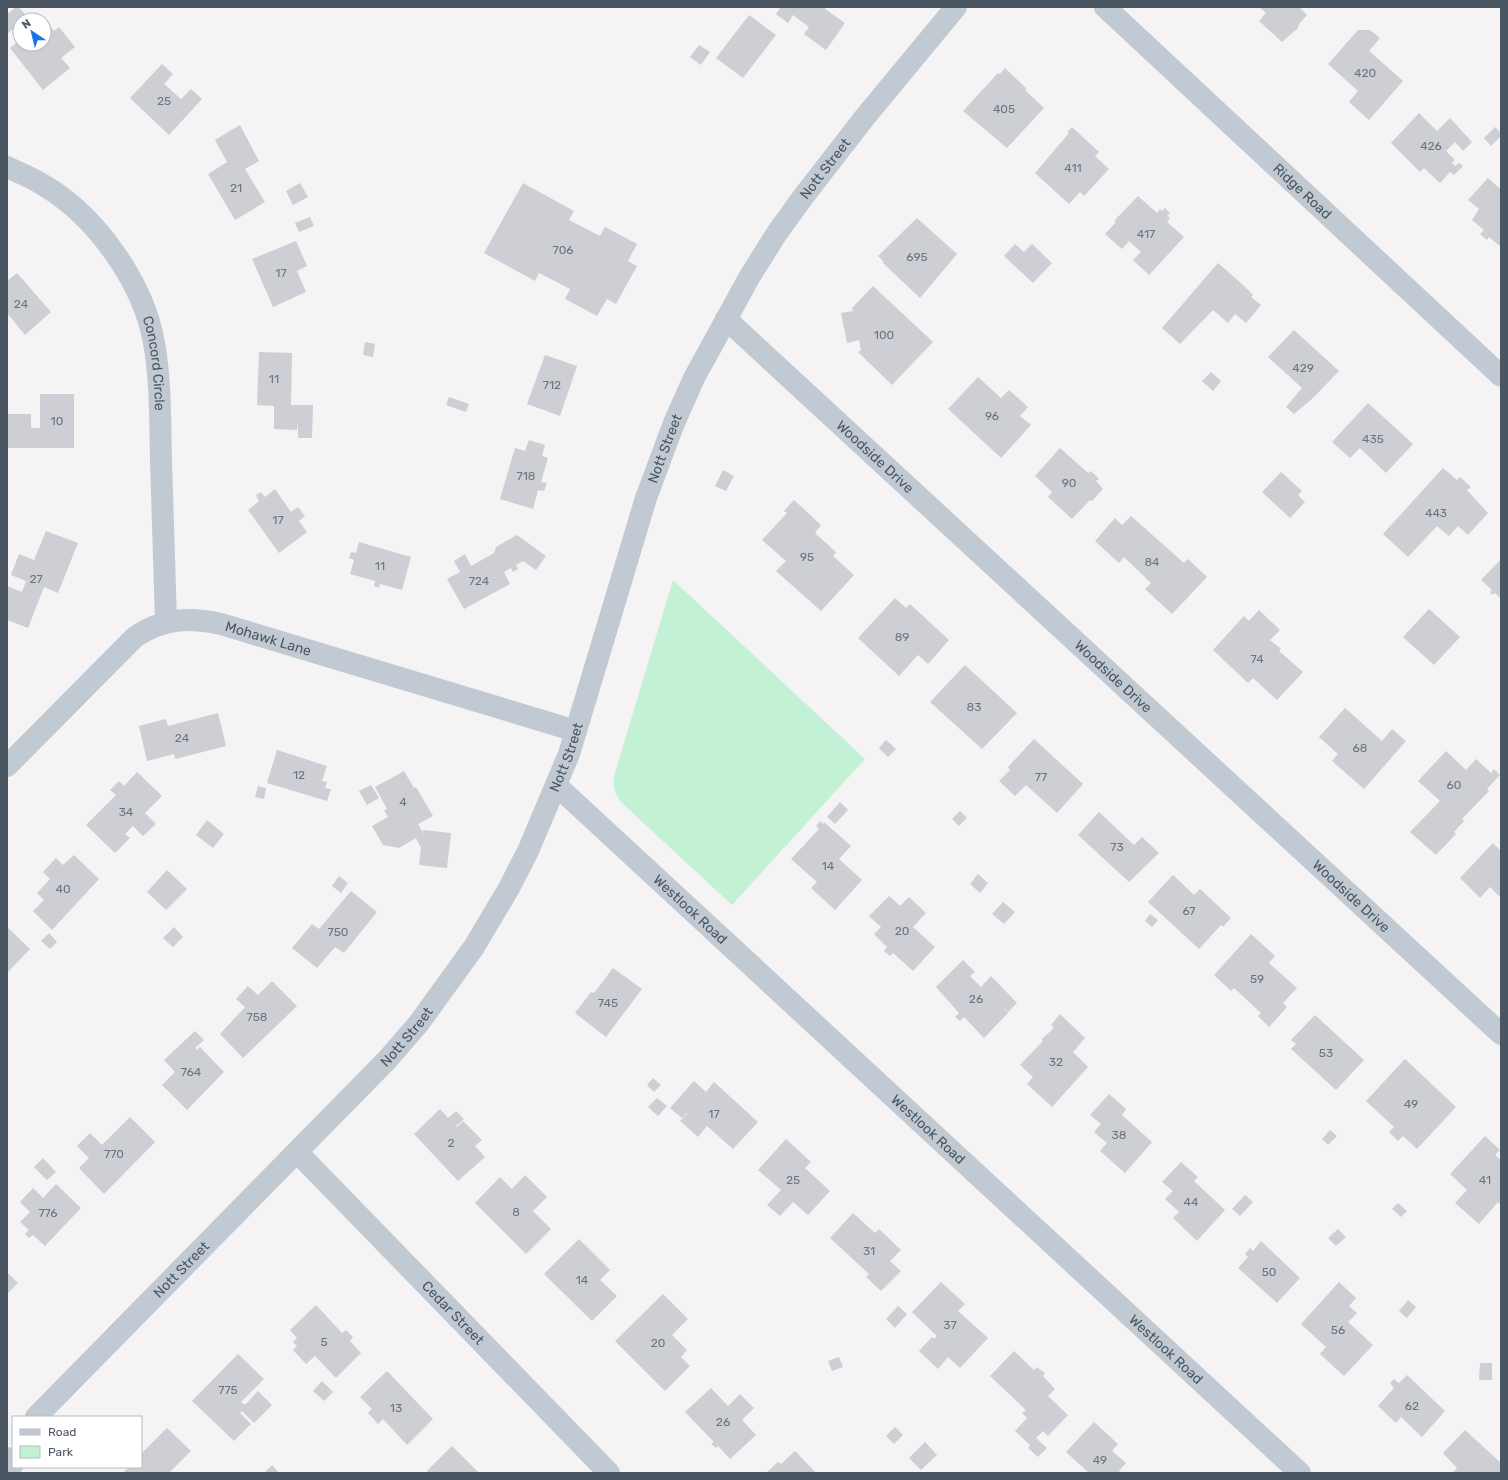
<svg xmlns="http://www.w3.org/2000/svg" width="1508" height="1480" viewBox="0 0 1508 1480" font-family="Rubik,sans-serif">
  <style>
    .green { fill: #c3f1d5 }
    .building { fill: #cdcfd5 }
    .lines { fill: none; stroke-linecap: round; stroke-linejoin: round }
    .minor { stroke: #c1cad2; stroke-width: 22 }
    .labels { text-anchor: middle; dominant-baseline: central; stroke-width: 3; stroke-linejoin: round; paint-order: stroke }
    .number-label { font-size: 12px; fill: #6b747e }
    .street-label { font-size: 14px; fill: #4a5661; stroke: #fff }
  </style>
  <rect width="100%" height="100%" fill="#f5f3f3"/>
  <path class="green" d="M673,580L865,759L732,905L623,804C614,795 612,785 615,773Z"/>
  <g class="building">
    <path d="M16,7H19L28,18L20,20V24L7,34V14Z"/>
    <path d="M781,7H826L825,9L845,23L826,50L804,34L809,27L793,15L788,23L776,14Z"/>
    <path d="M1259,7H1299L1307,15L1299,24L1298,28L1282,42L1259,21L1266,13Z"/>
    <path d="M749,15L776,35L743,78L716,58Z"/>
    <path d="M44,20L54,31L59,27L75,47L61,58L70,68L43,90L10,48L20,40V44H44Z"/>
    <path d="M1358,30H1370L1380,38L1369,51L1403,81L1369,120L1349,102L1358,91L1328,64Z"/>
    <path d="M699,45L710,52L701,65L690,57Z"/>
    <path d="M162,64L173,74L164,84L181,99L191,89L202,99L169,135L130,98Z"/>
    <path d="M1005,68L1027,89L1025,90L1044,108L1007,148L963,111L998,73L1000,74Z"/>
    <path d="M1419,113L1437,131L1450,118L1472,142L1463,151L1455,142L1446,151L1455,160L1452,163L1455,166L1459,163L1463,166L1454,175L1450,172L1440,183L1424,168L1420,172L1391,143Z"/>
    <path d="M240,125L259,161L245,169L265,202L235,220L208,174L227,162L215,140Z"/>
    <path d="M1072,127L1099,152L1095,156L1109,169L1084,196L1080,192L1069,204L1035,173L1069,133L1067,132Z"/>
    <path d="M1495,127L1501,133V136L1491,146L1484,138Z"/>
    <path d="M1488,178L1499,188L1501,186V247L1489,237L1487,240L1480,234L1484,230L1472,220L1479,209L1468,200Z"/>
    <path d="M300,183L308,197L293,205L286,191Z"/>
    <path d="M523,183L574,211L569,220L600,236L605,227L637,244L628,261L637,266L616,304L607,299L597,316L565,299L570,289L539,273L535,281L484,253Z"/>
    <path d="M1138,196L1157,213L1160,209L1162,211L1165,208L1170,213L1167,216L1170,218L1167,222L1184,237L1149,275L1133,260L1141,252L1129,241L1122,249L1105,234L1116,222L1114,221Z"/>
    <path d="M310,217L314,226L299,232L295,223Z"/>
    <path d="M917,218L957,254L920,298L883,263L884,262L878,256Z"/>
    <path d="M296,241L307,266L297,271L306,292L273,307L252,259Z"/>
    <path d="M1015,244L1024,252L1032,244L1052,263L1033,283L1004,256Z"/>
    <path d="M1218,263L1242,284L1253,295L1251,297L1261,305L1246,323L1235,314L1228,323L1213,310L1180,344L1162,328Z"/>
    <path d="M17,273L51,312L25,335L7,313V281Z"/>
    <path d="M873,286L933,342L892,385L858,352L861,350L859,340L847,343L841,313L853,311L852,308Z"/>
    <path d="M1294,330L1339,371L1313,398L1294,414L1286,407L1302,388L1268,357Z"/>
    <path d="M365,342L375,344L373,357L363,355Z"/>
    <path d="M259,352L292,353L291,405H313L312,438H298V422L297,430L274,429V406L257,405Z"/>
    <path d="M545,355L577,366L560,416L527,404Z"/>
    <path d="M1211,372L1221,381L1213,391L1202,381Z"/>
    <path d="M978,377L1001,398L1009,390L1028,407L1020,416L1031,425L1001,458L948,409Z"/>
    <path d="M40,394H74V448H7V414H31V428H40Z"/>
    <path d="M449,397L469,404L466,412L446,405Z"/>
    <path d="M1368,403L1413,444L1386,473L1360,448L1350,458L1332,442Z"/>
    <path d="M529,440L545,445L542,456L548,458L541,482L547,483L544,491L538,490L533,509L500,499L515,448L525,451Z"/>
    <path d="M1060,448L1088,473L1091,471L1099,479L1096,481L1103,489L1092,501L1090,500L1072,519L1048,497L1052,492L1035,476Z"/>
    <path d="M1443,468L1457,480L1460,477L1471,487L1467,490L1488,513L1468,535L1458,526L1449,536L1437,526L1408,557L1383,534Z"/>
    <path d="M723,470L734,476L726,491L715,486Z"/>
    <path d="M1281,472L1302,491L1298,495L1305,502L1290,518L1262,492Z"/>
    <path d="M275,489L291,512L298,507L305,516L299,521L307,532L279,553L248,510L259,501L256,495L261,492L265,497Z"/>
    <path d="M794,500L821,525L815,533L836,552L833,556L854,575L821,611L776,571L786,561L762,540L787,513L784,511Z"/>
    <path d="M1131,516L1184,563L1188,559L1207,577L1172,614L1145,589L1151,583L1124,557L1119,563L1095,541L1115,518L1122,525Z"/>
    <path d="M46,531L78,543L58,593L44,587L28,628L7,620V586L22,592L26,581L11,575L19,554L34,560Z"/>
    <path d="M517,535L546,556L536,570L523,561L516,565L518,569L513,572L511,568L504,572L510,584L464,609L447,579L460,572L454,561L465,554L471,566L494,553L496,547Z"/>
    <path d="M359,542L411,557L402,590L380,584L379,588L374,586L375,581L350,574L354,560L349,558L351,552L356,553Z"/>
    <path d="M1501,559V599L1495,593L1492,595L1490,592L1492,590L1481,580Z"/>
    <path d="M895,598L906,608L910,604L949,640L928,664L918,655L899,676L858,638Z"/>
    <path d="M1429,609L1460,637L1434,665L1403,637Z"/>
    <path d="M1259,610L1280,630L1270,640L1281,649L1279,651L1303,672L1277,700L1253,678L1248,683L1213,650L1244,616L1249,621Z"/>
    <path d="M965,665L1017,713L982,749L930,702Z"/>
    <path d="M1345,708L1382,741L1392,729L1406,741L1364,789L1332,761L1338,754L1319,737Z"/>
    <path d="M218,713L226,746L175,759L174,754L147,761L139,726L166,719L168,726Z"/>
    <path d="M1034,739L1083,784L1057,813L1026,785L1015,796L999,781L1010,770L1008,767Z"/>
    <path d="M886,740L896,749L888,757L879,748Z"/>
    <path d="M277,750L327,766L322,781L327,782L325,788L331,789L327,801L267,783Z"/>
    <path d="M1446,751L1466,770L1476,759L1491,773L1494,769L1500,775L1487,789L1489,791L1462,819L1464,821L1454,832L1456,834L1436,855L1410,832L1440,801L1418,781Z"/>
    <path d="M404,771L414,788L416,787L433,816L418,824L423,833V830L451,833L447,868L419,865L421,848L416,838L399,848L383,845L372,826L388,817L384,810L387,809L375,787Z"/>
    <path d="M137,772L162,796L145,813L156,824L143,836L133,826L125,834L130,838L115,853L86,825L116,795L110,790L119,781L124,786Z"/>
    <path d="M371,785L379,798L367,805L359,791Z"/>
    <path d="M258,786L266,788L264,799L255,797Z"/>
    <path d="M840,802L848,810L835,824L827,817Z"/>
    <path d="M960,811L967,818L959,826L952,819Z"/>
    <path d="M1099,812L1134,845L1142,837L1159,853L1129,882L1078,835Z"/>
    <path d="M207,820L224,834L213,848L196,835Z"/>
    <path d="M820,821L823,824L824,822L851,846L839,859L862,880L835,910L811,888L817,882L791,859L819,829L816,826Z"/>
    <path d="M1493,843L1501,851V898L1490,887L1480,898L1460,878Z"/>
    <path d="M74,855L99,879L52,930L33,911L44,900L37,893L50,879L43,872L56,858L63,865Z"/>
    <path d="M167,870L187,889L166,910L147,892Z"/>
    <path d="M978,874L988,883L980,893L970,884Z"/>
    <path d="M1173,875L1194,895L1200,889L1231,918L1223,927L1221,925L1199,949L1148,902Z"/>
    <path d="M339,876L348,883L341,893L332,886Z"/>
    <path d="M351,891L377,912L344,953L335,947L317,968L292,948L312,924L319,929Z"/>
    <path d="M889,896L900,906L909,897L926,913L913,927L935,947L913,971L893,953L890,956L884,951L887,947L874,934L881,927L869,916Z"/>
    <path d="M1003,902L1015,912L1004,924L992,914Z"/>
    <path d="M1150,914L1158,920L1152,927L1145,921Z"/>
    <path d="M7,927L30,949L7,973Z"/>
    <path d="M174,927L183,937L173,947L163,938Z"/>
    <path d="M49,933L57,942L50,949L41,941Z"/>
    <path d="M1251,934L1275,956L1269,963L1297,988L1283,1003L1287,1007L1269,1027L1258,1016L1261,1013L1234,988L1231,991L1214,975Z"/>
    <path d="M963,960L975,972L970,976L981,987L991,976L1017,1003L1008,1012L999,1003L1008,1013L984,1038L964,1017L960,1021L955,1017L959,1013L936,987Z"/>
    <path d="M613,968L642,989L606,1037L575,1013L591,992L594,993Z"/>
    <path d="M272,981L297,1006L243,1058L220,1034L245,1007L236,999L248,986L258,995Z"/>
    <path d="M1060,1014L1085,1038L1073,1052L1088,1067L1052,1107L1027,1084L1033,1077L1020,1065L1043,1041L1041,1040L1054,1028L1051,1025Z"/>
    <path d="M1315,1015L1364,1060L1336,1090L1291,1049L1296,1044L1291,1040Z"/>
    <path d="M195,1031L204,1040L195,1048L197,1050L200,1047L224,1072L187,1110L162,1085L175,1072L164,1060Z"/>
    <path d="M1405,1059L1456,1107L1417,1149L1403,1136L1398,1141L1389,1132L1394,1127L1366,1101Z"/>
    <path d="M653,1078L661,1085L654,1092L647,1085Z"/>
    <path d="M694,1081L706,1092L714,1082L758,1122L733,1149L707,1126L698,1137L680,1121L690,1111L682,1118L670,1108Z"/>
    <path d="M1109,1094L1126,1109L1122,1115L1152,1142L1125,1173L1100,1151L1107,1143L1094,1132L1101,1124L1090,1115Z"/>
    <path d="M657,1098L667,1106L658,1116L648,1107Z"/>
    <path d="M440,1109L448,1118L456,1111L464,1119L456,1126L457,1127L463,1121L482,1140L475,1146L485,1157L458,1181L414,1134Z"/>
    <path d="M130,1117L155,1142L104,1194L79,1168L89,1158L77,1146L90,1133L102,1145Z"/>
    <path d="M1330,1130L1337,1136L1328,1145L1322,1139Z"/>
    <path d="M1485,1136L1500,1150L1495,1155L1501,1160V1205L1498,1202L1479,1224L1455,1203L1467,1190L1450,1174Z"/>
    <path d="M786,1139L811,1162L805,1168L830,1191L808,1215L793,1202L780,1216L767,1205L781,1190L758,1170Z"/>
    <path d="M43,1158L56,1172L47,1180L34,1167Z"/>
    <path d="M1181,1162L1198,1177L1194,1181L1225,1210L1197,1241L1173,1218L1179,1212L1165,1199L1173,1191L1162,1182Z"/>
    <path d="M525,1175L547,1197L533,1211L551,1229L526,1254L475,1203L500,1177L512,1189Z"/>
    <path d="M56,1184L81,1208L45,1246L33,1235L29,1238L25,1234L29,1230L20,1222L30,1212L20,1202L33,1188L43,1198Z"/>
    <path d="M1245,1195L1253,1202L1240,1216L1232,1209Z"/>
    <path d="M1398,1203L1407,1211L1401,1217L1392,1209Z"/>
    <path d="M853,1213L875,1233L879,1229L901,1250L890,1261L901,1271L881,1291L866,1277L869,1274L830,1238Z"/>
    <path d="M1338,1229L1346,1237L1336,1246L1328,1238Z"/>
    <path d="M579,1239L610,1270L600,1280L617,1296L592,1321L544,1274Z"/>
    <path d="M1261,1241L1300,1278L1277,1303L1238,1268L1248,1257L1245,1254L1250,1248L1253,1251Z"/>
    <path d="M7,1272L18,1283L7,1294Z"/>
    <path d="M941,1282L965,1304L958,1311L988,1338L960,1368L948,1357L938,1369L919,1351L932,1337L934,1339L937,1336L912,1312Z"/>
    <path d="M1339,1282L1356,1298L1349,1306L1357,1313L1348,1322L1373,1345L1344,1376L1320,1354L1326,1347L1301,1324Z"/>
    <path d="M663,1294L688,1319L672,1335L687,1350L681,1357L690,1366L665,1391L615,1341Z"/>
    <path d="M1408,1300L1416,1307L1407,1318L1399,1311Z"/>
    <path d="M316,1305L342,1333L346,1330L353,1337L350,1341L361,1353L336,1378L315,1356L306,1364L293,1350L297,1346L293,1342L297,1338L290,1330Z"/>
    <path d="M898,1306L907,1314L895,1328L886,1319Z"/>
    <path d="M1014,1351L1034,1370L1037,1367L1045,1373L1043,1376L1055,1389L1048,1396L1068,1415L1048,1436L1043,1431L1036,1438L1047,1448L1038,1457L1028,1448L1030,1445L1015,1431L1027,1418L1022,1413L1026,1410L990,1376Z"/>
    <path d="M238,1354L264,1379L241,1402L245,1405L258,1391L272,1405L254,1423L242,1411L240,1413L251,1424L234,1441L192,1401Z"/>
    <path d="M839,1357L843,1367L832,1371L828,1361Z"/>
    <path d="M1480,1363H1492V1380H1479Z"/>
    <path d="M387,1371L433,1419L407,1445L383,1419L378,1424L368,1413L372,1409L360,1397Z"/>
    <path d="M1407,1375L1445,1411L1422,1437L1401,1417L1396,1423L1378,1406L1394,1388L1390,1383L1394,1379L1399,1383Z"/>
    <path d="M322,1381L333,1392L324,1401L313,1391Z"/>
    <path d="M711,1388L728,1406L740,1394L754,1408L742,1420L756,1435L730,1459L718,1446L716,1448L711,1444L714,1442L685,1412Z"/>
    <path d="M1094,1422L1118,1444L1112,1451L1126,1463L1119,1471L1121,1473H1089L1066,1452Z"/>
    <path d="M895,1427L903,1435L894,1444L886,1436Z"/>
    <path d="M167,1428L191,1451L169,1473H123L129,1467H141V1454Z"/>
    <path d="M1465,1430L1501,1463V1473H1452L1457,1468L1443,1453Z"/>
    <path d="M925,1442L937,1455L921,1470L909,1458Z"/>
    <path d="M452,1446L479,1473H429L427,1471Z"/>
    <path d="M795,1451L816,1473H766L778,1462L781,1464Z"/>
    <path d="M272,1465L279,1473H266L265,1472Z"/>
  </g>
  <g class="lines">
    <g class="minor">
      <path id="s1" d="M1105,7L1501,376"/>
      <path id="s2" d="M7,167C20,173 33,178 45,186C97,217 144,284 154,343C161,382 160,422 161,461C163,514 164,568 166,621"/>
      <path id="s3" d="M726,319L1501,1034"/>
      <path id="s4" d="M7,766L135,637C163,618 189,617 221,624L576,731"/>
      <path id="s5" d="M556,785L1300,1473"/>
      <path id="s6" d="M297,1152L609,1473"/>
      <path id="s7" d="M36,1417L387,1060L419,1023L474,947L509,888L528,851L569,754L646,498L674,423L694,378L750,276L777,233L803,197L865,117L956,7"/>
      <path d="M7,1458L13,1464"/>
    </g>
  </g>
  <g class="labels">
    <g class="number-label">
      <text x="1365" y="73">420</text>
      <text x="164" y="101">25</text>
      <text x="1004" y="109">405</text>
      <text x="1431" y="146">426</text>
      <text x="1073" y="168">411</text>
      <text x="236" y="188">21</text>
      <text x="1146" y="234">417</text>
      <text x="563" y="250">706</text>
      <text x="917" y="257">695</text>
      <text x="281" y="273">17</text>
      <text x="21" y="304">24</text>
      <text x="884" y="335">100</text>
      <text x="1303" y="368">429</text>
      <text x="274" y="379">11</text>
      <text x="552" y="385">712</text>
      <text x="992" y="416">96</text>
      <text x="57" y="421">10</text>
      <text x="1373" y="439">435</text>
      <text x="526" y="476">718</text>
      <text x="1069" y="483">90</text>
      <text x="1436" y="513">443</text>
      <text x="278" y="520">17</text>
      <text x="807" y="557">95</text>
      <text x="1152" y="562">84</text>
      <text x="380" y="566">11</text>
      <text x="36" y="579">27</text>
      <text x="479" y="581">724</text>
      <text x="902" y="637">89</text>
      <text x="1257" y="659">74</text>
      <text x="974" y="707">83</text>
      <text x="182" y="738">24</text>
      <text x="1360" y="748">68</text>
      <text x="299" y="775">12</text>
      <text x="1041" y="777">77</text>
      <text x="1454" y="785">60</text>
      <text x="403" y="802">4</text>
      <text x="126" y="812">34</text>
      <text x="1117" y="847">73</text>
      <text x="828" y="866">14</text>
      <text x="63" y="889">40</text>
      <text x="1189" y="911">67</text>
      <text x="902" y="931">20</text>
      <text x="338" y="932">750</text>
      <text x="1257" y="979">59</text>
      <text x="976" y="999">26</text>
      <text x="608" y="1003">745</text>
      <text x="257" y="1017">758</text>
      <text x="1326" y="1053">53</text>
      <text x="1056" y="1062">32</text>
      <text x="191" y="1072">764</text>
      <text x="1411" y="1104">49</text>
      <text x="714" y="1114">17</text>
      <text x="1119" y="1135">38</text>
      <text x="451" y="1143">2</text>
      <text x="114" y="1154">770</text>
      <text x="793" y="1180">25</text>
      <text x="1485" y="1180">41</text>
      <text x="1191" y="1202">44</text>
      <text x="516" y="1212">8</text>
      <text x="48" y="1213">776</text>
      <text x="869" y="1251">31</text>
      <text x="1269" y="1272">50</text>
      <text x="582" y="1280">14</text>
      <text x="950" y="1325">37</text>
      <text x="1338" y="1330">56</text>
      <text x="324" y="1342">5</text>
      <text x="658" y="1343">20</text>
      <text x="228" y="1390">775</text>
      <text x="1412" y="1406">62</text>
      <text x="396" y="1408">13</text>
      <text x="723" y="1422">26</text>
      <text x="1100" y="1460">49</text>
    </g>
    <g class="street-label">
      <text stroke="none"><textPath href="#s7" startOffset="1503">Nott Street</textPath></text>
      <text stroke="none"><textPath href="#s1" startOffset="270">Ridge Road</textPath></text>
      <text stroke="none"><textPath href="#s2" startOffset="259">Concord Circle</textPath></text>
      <text stroke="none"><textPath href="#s7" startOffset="1179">Nott Street</textPath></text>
      <text stroke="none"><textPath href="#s3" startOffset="203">Woodside Drive</textPath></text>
      <text stroke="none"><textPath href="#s4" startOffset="321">Mohawk Lane</textPath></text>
      <text stroke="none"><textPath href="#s3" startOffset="527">Woodside Drive</textPath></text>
      <text stroke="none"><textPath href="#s7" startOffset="855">Nott Street</textPath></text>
      <text stroke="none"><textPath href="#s3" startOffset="851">Woodside Drive</textPath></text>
      <text stroke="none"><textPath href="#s5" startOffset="183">Westlook Road</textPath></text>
      <text stroke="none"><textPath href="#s7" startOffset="531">Nott Street</textPath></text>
      <text stroke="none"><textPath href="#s5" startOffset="507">Westlook Road</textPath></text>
      <text stroke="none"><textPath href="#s7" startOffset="207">Nott Street</textPath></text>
      <text stroke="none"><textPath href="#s6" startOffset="224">Cedar Street</textPath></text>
      <text stroke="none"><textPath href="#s5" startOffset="831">Westlook Road</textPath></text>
    </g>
  </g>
  <rect width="1508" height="1480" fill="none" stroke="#4a5661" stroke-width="16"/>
  <rect x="12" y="1416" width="130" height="52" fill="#ffffff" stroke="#b7bbc0"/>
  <rect x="20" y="1429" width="20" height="6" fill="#c1cad2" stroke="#b7bbc0"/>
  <text x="48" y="1436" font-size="12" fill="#4a5661">Road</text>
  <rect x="20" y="1446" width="20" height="12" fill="#c3f1d5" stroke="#b7bbc0"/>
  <text x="48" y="1456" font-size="12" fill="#4a5661">Park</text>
  <g transform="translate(32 32) rotate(325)"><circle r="19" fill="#ffffff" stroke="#b7bbc0"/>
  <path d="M0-3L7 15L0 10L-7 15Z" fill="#1a73e8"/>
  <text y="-6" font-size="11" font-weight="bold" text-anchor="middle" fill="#4a5661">N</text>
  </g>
</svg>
